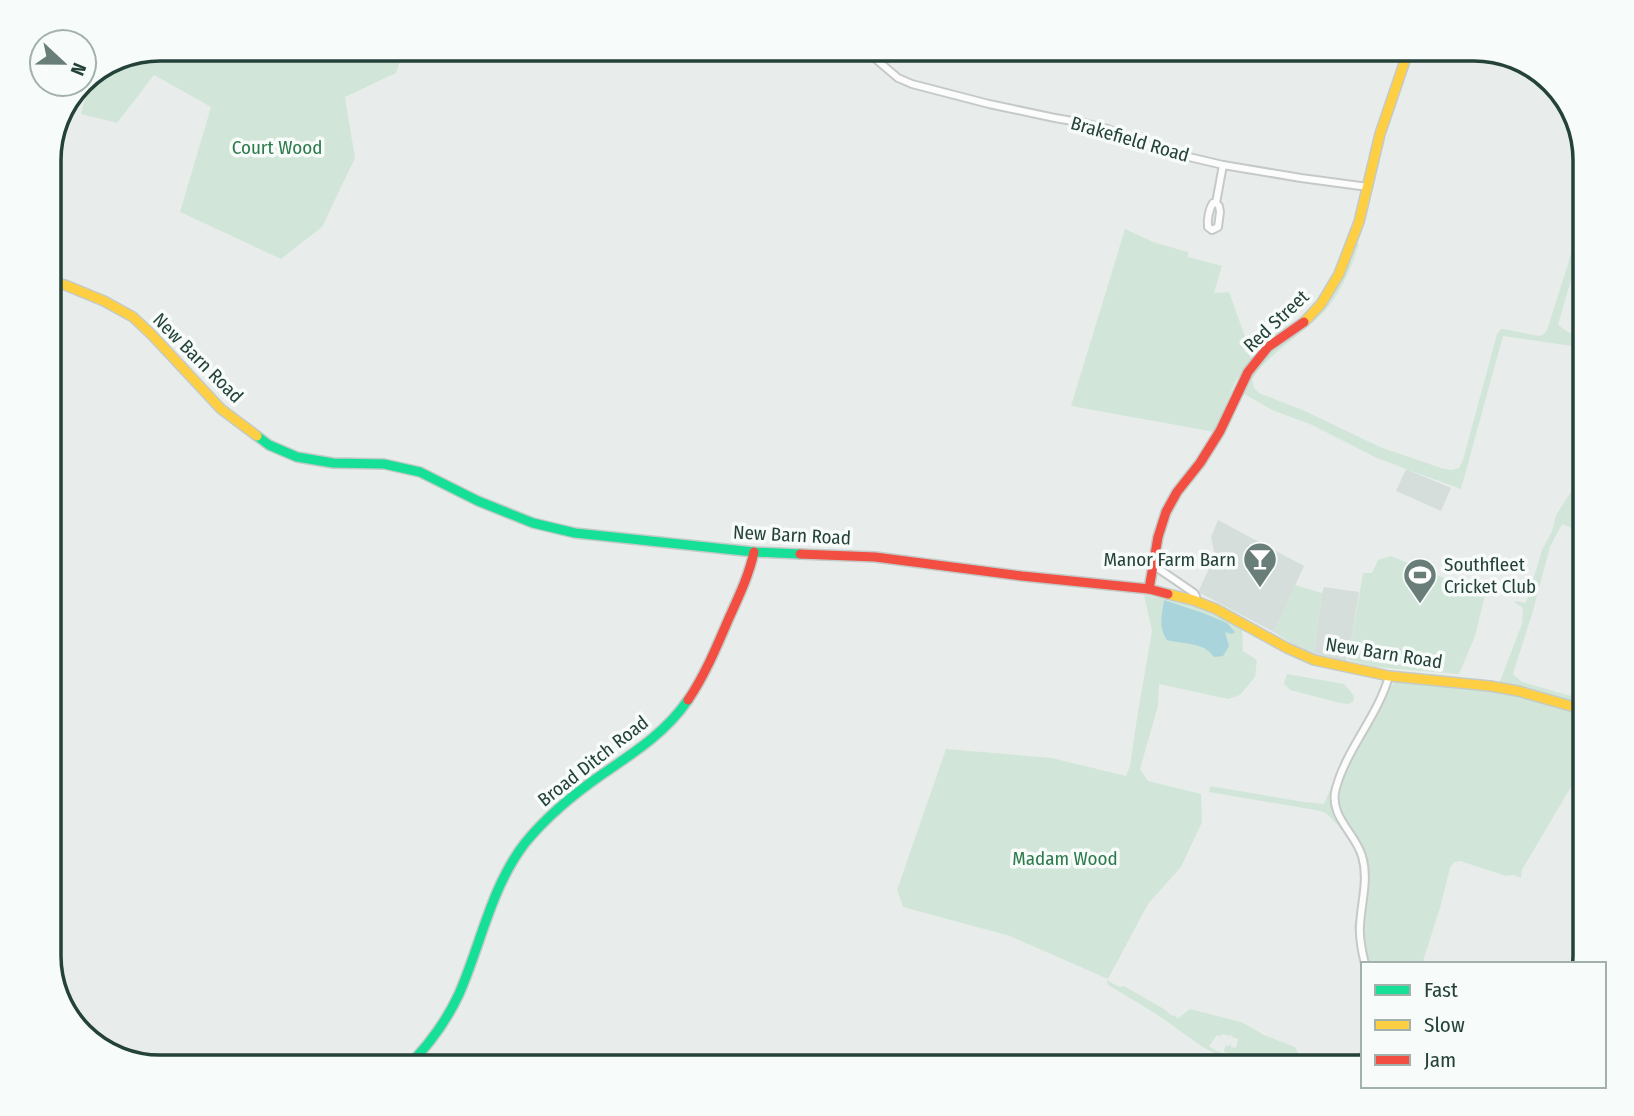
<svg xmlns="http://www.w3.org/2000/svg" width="1634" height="1116" viewBox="0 0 1634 1116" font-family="'Fira Sans Condensed',sans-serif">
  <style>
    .built { fill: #d6dedb }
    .green { fill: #d1e6d8 }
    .water { fill: #a9d4db }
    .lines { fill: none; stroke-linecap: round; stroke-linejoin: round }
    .street-casing { stroke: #c5cac8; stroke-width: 10 }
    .fast-casing { stroke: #c3cbc8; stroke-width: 12 }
    .slow-casing { stroke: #c3cbc8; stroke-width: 12 }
    .jam-casing { stroke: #c3cbc8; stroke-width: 12 }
    .street { stroke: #fcfcfc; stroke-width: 6 }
    .fast { stroke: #16e098; stroke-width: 9 }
    .slow { stroke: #ffcf43; stroke-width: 9 }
    .jam { stroke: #f24e42; stroke-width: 9 }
    .labels { text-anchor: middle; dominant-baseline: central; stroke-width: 7; stroke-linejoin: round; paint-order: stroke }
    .street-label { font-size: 19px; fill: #24423a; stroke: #f7fbf9 }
    .park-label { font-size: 19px; fill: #2d7a4b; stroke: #f7fbf9 }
    .poi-label { font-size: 19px; fill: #24423a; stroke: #f7fbf9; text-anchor: end }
    .rim { fill: none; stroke: #24423a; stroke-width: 3.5 }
  </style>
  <rect width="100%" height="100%" fill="#e8edeb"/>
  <g class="built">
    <path d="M1406,469L1451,488L1441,511L1396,491Z"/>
    <path d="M1218,520L1304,566L1274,632L1198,592L1215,556L1211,537Z"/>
    <path d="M1324,587L1359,592L1350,648L1346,663L1313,657L1322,593Z"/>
  </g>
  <g class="green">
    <path d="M161,49H404L396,73L345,97L355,158L322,227L281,259L180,212L211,107L154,75L117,123L81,114L90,78Z"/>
    <path d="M1585,201V232L1558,325L1568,332L1585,337V348L1503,336L1461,489L1379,459L1312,425L1272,410L1241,392L1252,365L1312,316L1354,241L1359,244C1351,269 1341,293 1324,312C1306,331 1262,359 1252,380L1254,388L1259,393L1305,411L1380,447L1441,468L1451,470L1459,468L1463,460L1497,334L1501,329H1504L1539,336L1544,334L1547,330L1568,264Z"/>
    <path d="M1125,229L1156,243L1188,252V257L1222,266L1214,293L1229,292L1248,345L1245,351L1252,358L1235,382L1215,432L1071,406Z"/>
    <path d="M1585,470V480L1581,486L1585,482V533L1562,524L1550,547L1532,614L1513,674L1522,682L1585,700V707L1502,684L1500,681L1522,624L1523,608L1514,602L1515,601L1525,603L1527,600L1542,550L1552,531L1556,515Z"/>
    <path d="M1391,556L1485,595L1475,636L1459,674L1375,667L1348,660L1363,573H1372L1378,560Z"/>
    <path d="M1295,585L1322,593L1313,657L1274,632Z"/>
    <path d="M1144,595L1191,605L1242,627L1243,651L1257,660L1255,677L1240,695L1228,699L1159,684L1158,706L1140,769L1148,781L1201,794L1202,822L1181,867L1148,904L1108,979L1010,936L903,907L897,890L946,749L1052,758L1126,776L1130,766L1137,718L1152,631Z"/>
    <path d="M1287,674L1344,684L1354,696L1353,702L1348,704L1340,703L1290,690L1284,684Z"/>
    <path d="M1396,681L1496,690L1526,696L1585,713V763L1522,870L1521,878L1513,875L1506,876L1460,861L1454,862L1450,868L1440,908L1422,964H1366L1362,937L1365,868L1339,813L1336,803L1340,780L1366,729L1390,687Z"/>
    <path d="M1337,773L1333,798V811L1353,838L1362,862L1363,968L1354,927L1361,897L1362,875L1361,868L1358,862L1359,855L1356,848L1347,835L1327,814L1321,811L1209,792L1210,786L1304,802L1324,804Z"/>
    <path d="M1107,980L1119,987L1124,986L1164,1009L1171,1015L1176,1016L1177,1019L1190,1009L1241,1022L1264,1035L1295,1047L1298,1052V1061L1317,1067C1286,1067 1254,1062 1224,1052L1225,1046L1230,1045L1231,1042V1047L1236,1048L1238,1039L1232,1037L1231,1034L1230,1036L1222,1034L1221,1036L1217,1035L1209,1046C1231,1061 1255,1063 1281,1067C1221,1067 1205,1048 1159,1016C1142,1005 1125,995 1108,985Z"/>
  </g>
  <path class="water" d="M1164,600L1203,613L1227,623L1235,632L1232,634L1225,632L1229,646L1223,656L1214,657C1203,641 1184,645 1167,640C1158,627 1162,615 1164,600Z"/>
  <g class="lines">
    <g class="street-casing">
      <g id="street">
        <path d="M864,49L898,78L912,84L989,104L1055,118L1084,123L1108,129L1155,149L1223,165L1301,178L1368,187"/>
        <path d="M1216,203L1219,206L1220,212L1218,227L1212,230L1208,227C1207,220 1209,209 1213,203H1216L1223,165"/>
        <path d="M1153,565L1194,593L1196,596L1195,601"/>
        <path d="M1365,964C1362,952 1359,939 1360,926C1361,902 1369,880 1362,856C1355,832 1328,816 1336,788C1347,748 1378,716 1389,676"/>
        <path d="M1354,1067L1363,1056"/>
      </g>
    </g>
    <g class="fast-casing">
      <g id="fast">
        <path d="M257,436L269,445L297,457L333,463L384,464L420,472L478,501L533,523L575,533L754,552L800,554"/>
        <path d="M407,1067C429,1045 446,1022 459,994C481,944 491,887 525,843C547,816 575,793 604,773C635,752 666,732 688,700"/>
      </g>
    </g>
    <g class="slow-casing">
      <g id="slow">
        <path d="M49,281L65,285L104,301L133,317L152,335L221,409L257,436"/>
        <path d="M1304,322L1321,304L1339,274L1359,222L1380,134L1409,49"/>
        <path d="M1168,594L1193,600L1216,609L1287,648L1314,660L1389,676L1490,686L1518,691L1585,710"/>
      </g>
    </g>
    <g class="jam-casing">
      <g id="jam">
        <path d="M800,554L875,557L1022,576L1149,589L1168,594"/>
        <path d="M1149,589L1158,537L1166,512L1177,492L1200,463L1220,431L1248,372L1268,347L1304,322"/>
        <path d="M688,700C705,675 717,646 729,618C739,596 749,575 754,552"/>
      </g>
    </g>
    <use href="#street" class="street"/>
    <use href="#fast" class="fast"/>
    <use href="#slow" class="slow"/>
    <use href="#jam" class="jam"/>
  </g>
  <defs>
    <g id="bar-pin" transform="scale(1.75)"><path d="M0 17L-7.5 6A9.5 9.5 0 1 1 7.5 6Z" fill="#697e78" stroke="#f7fbf9"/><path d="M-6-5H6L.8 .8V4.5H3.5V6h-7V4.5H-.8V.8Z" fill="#fff"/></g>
    <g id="stadium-pin" transform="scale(1.75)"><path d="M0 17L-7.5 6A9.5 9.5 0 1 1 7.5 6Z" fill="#697e78" stroke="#f7fbf9"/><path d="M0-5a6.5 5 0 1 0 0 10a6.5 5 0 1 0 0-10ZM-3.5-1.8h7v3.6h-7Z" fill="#fff"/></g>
  </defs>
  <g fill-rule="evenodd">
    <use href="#bar-pin" x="1260" y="559"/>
    <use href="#stadium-pin" x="1420" y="575"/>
  </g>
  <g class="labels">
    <g class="street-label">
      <text transform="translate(1130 139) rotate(16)">Brakefield Road</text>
      <text transform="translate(1276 321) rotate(-43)">Red Street</text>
      <text transform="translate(198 358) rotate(45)">New Barn Road</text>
      <text transform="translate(792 535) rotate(3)">New Barn Road</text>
      <text transform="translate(1384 653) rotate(9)">New Barn Road</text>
      <text transform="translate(593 761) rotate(-38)">Broad Ditch Road</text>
    </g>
    <g class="park-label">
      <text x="277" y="147">Court Wood</text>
      <text x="1065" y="858">Madam Wood</text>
    </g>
    <g class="poi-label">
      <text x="1236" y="559">Manor Farm Barn</text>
      <text x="1444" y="564" text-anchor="start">Southfleet<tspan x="1444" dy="22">Cricket Club</tspan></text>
    </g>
  </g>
  <path d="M0 0H1634V1116H0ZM160 61H1474A99 99 0 0 1 1573 160V956A99 99 0 0 1 1474 1055H160A99 99 0 0 1 61 956V160A99 99 0 0 1 160 61Z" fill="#f7fbf9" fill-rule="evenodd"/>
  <path class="rim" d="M160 61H1474A99 99 0 0 1 1573 160V956A99 99 0 0 1 1474 1055H160A99 99 0 0 1 61 956V160A99 99 0 0 1 160 61Z"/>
  <rect x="1361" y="962" width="245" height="126" fill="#f7fbf9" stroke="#a3b1ad" stroke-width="2"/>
  <rect x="1375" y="985" width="35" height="10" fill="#16e098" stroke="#a3b1ad" stroke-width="2"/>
  <text x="1424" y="997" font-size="21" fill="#24423a">Fast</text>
  <rect x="1375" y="1020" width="35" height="10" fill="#ffcf43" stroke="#a3b1ad" stroke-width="2"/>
  <text x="1424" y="1032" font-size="21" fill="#24423a">Slow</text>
  <rect x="1375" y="1055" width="35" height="10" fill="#f24e42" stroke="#a3b1ad" stroke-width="2"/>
  <text x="1424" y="1067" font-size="21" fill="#24423a">Jam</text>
  <g transform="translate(63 63) rotate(112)"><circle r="33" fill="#f7fbf9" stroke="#a3b1ad" stroke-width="2"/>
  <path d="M0-5L12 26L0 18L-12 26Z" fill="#697e78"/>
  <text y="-10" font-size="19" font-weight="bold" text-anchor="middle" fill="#24423a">N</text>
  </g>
</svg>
